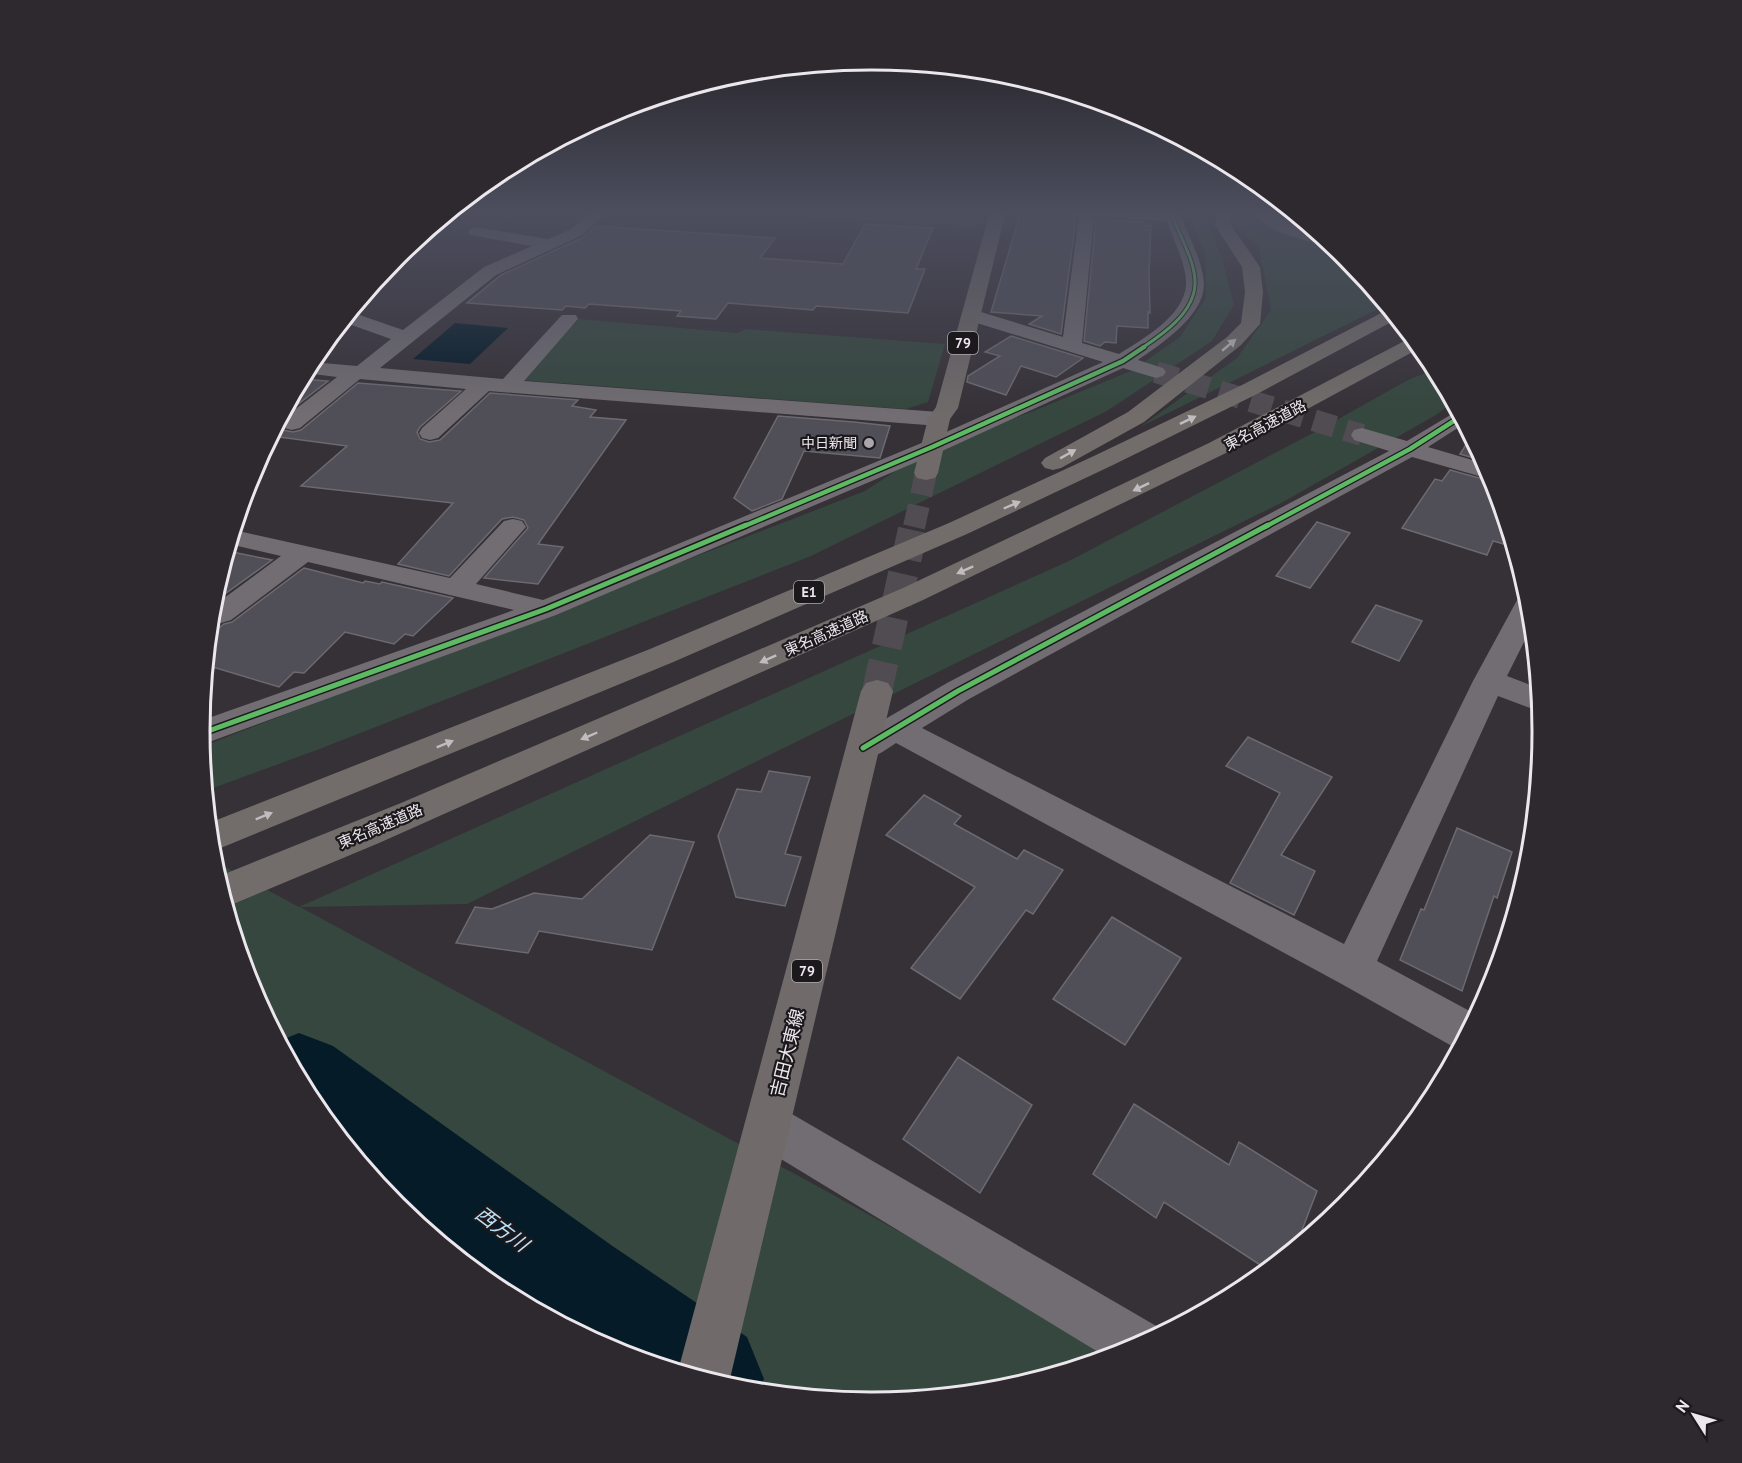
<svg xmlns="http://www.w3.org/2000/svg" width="1742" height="1463" viewBox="0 0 1742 1463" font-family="'PT Sans','Noto Sans JP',sans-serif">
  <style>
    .green { fill: #35473e }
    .water { fill: #051b28 }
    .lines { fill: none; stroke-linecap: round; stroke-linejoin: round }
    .river { fill: #051b28; fill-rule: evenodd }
    .building { fill: #504e57; stroke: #6c6a70; stroke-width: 1.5 }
    .minor-tunnel { stroke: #514c52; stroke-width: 22; stroke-dasharray: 22 11; stroke-linecap: butt }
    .major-tunnel-far1 { stroke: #514c52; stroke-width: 22; stroke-dasharray: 22 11; stroke-linecap: butt }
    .major-tunnel { stroke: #514c52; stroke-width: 30; stroke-dasharray: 30 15; stroke-linecap: butt }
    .minor { fill: #716d72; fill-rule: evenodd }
    .major { fill: #706b6a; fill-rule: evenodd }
    .highway { fill: #726d6a; fill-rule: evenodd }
    .cycleway-far2-casing { stroke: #1c191d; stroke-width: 5 }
    .cycleway-far1-casing { stroke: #1c191d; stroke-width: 7 }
    .cycleway-casing { stroke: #1c191d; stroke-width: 8 }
    .cycleway-far2 { stroke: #5cba63; stroke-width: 3 }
    .cycleway-far1 { stroke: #5cba63; stroke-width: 4.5 }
    .cycleway { stroke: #5cba63; stroke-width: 5 }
    .oneway { fill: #c1bcbf }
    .poi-dot { fill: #aca7ad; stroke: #1c191d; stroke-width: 2 }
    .labels { text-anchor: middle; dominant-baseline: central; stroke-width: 4.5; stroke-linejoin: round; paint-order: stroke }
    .shield { fill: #1c191d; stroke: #aea9af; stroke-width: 1.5 }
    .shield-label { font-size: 14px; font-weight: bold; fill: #ece7ed }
    .far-poi-label { font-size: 14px; fill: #ece7ed; stroke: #1c191d; text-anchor: end }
    .street-label { font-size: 15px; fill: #ece7ed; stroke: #1c191d }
    .near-street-label { font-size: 18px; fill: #ece7ed; stroke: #1c191d }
    .near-water-label { font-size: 20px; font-style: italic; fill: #bbe1f8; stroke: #1c191d }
    .rim { fill: none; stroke: #ece7ed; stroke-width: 3 }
  </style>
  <rect width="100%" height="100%" fill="#363137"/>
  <g class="green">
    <path d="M707,211H985L980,227Z"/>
    <path d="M1186,211H1209L1204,218L1222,258L1234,305L1212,341L1107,411L811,556L317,750L205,791L201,747L865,491L932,447L1031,412L1131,371L1180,337L1206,298L1205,252Z"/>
    <path d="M1239,211H1253L1254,221L1339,251L1386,305L1140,427L1237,358L1271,310L1259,248L1232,221Z"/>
    <path d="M1273,211H1290L1320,236L1283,221Z"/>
    <path d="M579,319L738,333L745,329L945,344L928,402L906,409L521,380Z"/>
    <path d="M1435,369L1453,402L1436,415L1283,502L467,904L300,907L817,1186L1121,1354L1002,1390L871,1403L740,1390L614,1352L498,1290L396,1206L312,1104L250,988L212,860L299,907L1069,561L1315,432L1408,380Z"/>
  </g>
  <path class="water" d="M455,323L508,328L470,364L413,359Z"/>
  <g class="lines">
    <path class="river" d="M299,1033L333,1046L611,1245L747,1337L764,1379L759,1392L740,1390L614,1352L498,1290L396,1206L312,1104L279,1041Z"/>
  </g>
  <g class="building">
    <path d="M1021,211H1060L1064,216L1076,218L1061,334L1029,324L1042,316L991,312Z"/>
    <path d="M1096,219L1143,222V225L1151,226L1149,274L1150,313L1148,312V328L1117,326L1116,343L1105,342L1100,346L1084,341Z"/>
    <path d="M865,224L933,228L916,269H925L908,313L816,306L813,310L728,303L716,319L677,316L681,311L589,304L585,308L566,306L562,310L467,303L501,275L584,237L595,226L775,238L760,258L843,264Z"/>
    <path d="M1011,336L1083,358L1056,377L1021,366L1006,395L967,382L968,376L1000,356L985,352Z"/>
    <path d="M302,379L328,381L283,416L279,424L283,430L293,432L301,430L358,383L461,391L420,427L417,432L420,439L429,442L440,440L490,393L578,400L572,406L596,410L590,417L626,420L538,544L563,547L538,584L484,578L528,528L524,520L513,517L502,519L449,576L398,564L453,503L301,486L347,446L271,436Z"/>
    <path d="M778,416L854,422L890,426L880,458L804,451L782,499L752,511L734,498Z"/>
    <path d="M1471,437L1484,461L1460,454Z"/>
    <path d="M1450,470L1494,482L1514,547L1493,541L1487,555L1402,528L1435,479L1442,481Z"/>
    <path d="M1317,522L1350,533L1310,588L1276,576Z"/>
    <path d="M227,551L272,560L222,596L214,595Z"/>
    <path d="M304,568L363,583L365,581L380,584L382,582L453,598L413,636L405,634L394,644L345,632L304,673L294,672L279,687L206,665L209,636L224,624L232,622Z"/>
    <path d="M1376,605L1422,621L1399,661L1352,642Z"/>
    <path d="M1248,737L1332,777L1281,855L1315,871L1294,915L1230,883L1280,793L1226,766Z"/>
    <path d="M769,771L810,777L785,854L801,857L785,906L736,897L718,836L737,789L761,792Z"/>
    <path d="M924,795L961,816L954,824L1017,859L1024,850L1063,870L1033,914L1026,910L960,999L911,968L975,887L886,835Z"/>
    <path d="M1457,828L1512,852L1497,898L1494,896L1462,991L1400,960L1421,909L1424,910Z"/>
    <path d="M650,835L694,842L652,950L539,931L528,953L456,943L475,907L492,909L534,893L582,899Z"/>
    <path d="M1112,917L1181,958L1125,1045L1053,999Z"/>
    <path d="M958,1057L1032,1105L980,1193L903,1139Z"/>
    <path d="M1134,1104L1229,1165L1239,1142L1317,1191L1295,1248L1268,1270L1164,1202L1156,1218L1093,1174Z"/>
  </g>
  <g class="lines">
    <path class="minor-tunnel" d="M1156,372L1362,435"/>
    <path class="major-tunnel-far1" d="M914,527L926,473"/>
    <path class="major-tunnel" d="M877,691L914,525"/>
    <g class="minor">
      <path d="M591,211H607L583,235L496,275L380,368L503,379L562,315H576L578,319L524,381L939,412L947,414L950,419L947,424L939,426L489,391L438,438L430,440L422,438L419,433L422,428L466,389L360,379L300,428L292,430L284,428L281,423L284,418L337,377L305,373L311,362L357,366L391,339L343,322L351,312L403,330L484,267L532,246L470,235L468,232L470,229L476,227L548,239L571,229Z"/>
      <path d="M1062,211H1181V217C1189,237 1203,262 1204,284C1204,316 1161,344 1138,360L1163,368L1166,372L1163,376L1156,378L1123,368L940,452L556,615L201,745L200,721L514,610L308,562L231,620L221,623L211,620L212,607L281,556L229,544L234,530L450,578L504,521L513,519L522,521L526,527L476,584L543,600L924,442L1103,362L964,319L962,315L964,311L971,309L1063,337L1079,216L1064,214ZM1094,217L1167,221C1173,240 1187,265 1186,285C1184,316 1143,339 1119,354L1082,343Z"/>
      <path d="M1457,411L1464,424L1428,447L1486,464L1493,480L1412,457L969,699L922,728L1344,944L1473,681L1516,602L1520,596L1528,594L1532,626L1507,676L1538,688L1541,712L1498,696L1377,961L1477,1015L1459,1050L1338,982L896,743C881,753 870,762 851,757L846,748L851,739L947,683L1389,451L1354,440L1351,435L1354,430L1362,428L1407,441Z"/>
      <path d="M769,1103L785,1110L1158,1327L1161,1334L1128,1352L1108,1358L753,1142L746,1126L753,1110Z"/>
    </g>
    <g class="major">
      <path d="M990,211H1006L958,408L950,419L938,473L935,478L926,480L917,478L914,473L928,419L936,407Z"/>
      <path d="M877,680L888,683L893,691L728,1387L678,1371L861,691L866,683Z"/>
    </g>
    <g class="highway">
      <path d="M1217,211H1231V225L1260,267L1263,292L1260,324L1241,345L1144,422L1061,468L1053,470L1045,468L1041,463L1045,458L1128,412L1227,337L1241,323L1245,292L1242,267L1215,225Z"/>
      <path d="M1253,211H1267L1296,227L1317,233L1331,245L1327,246C1308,241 1258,230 1253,211Z"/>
      <path d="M1389,309L1397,319L1257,394L1113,465L967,534L671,663L211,852L209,823L650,649L949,523L1096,455L1242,385Z"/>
      <path d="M1412,337L1420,348L1226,453L923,600L379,843L226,907L217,877L401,803L903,588L1209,443Z"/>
    </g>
    <g class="cycleway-far2-casing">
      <path id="cycleway-far2" d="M1142,348C1163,334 1194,313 1195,284C1196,263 1180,237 1173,217V211"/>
    </g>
    <g class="cycleway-far1-casing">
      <g id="cycleway-far1">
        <path d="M742,527L932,447L1123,361L1144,347"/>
        <path d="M1265,527L1410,449L1460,417"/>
      </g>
    </g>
    <g class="cycleway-casing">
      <g id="cycleway">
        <path d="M200,734L546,609L746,525"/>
        <path d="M863,748L958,691L1268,525"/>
      </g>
    </g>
    <use href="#cycleway-far2" class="cycleway-far2"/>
    <use href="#cycleway-far1" class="cycleway-far1"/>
    <use href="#cycleway" class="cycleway"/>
  </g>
  <defs><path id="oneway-solid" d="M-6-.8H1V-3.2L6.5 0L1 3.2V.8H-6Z" transform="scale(1.5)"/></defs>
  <g class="oneway">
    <use href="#oneway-solid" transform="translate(1229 345) rotate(-40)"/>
    <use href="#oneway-solid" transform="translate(1188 420) rotate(-26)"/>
    <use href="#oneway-solid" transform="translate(1068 454) rotate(-29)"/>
    <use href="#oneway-solid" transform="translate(1141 487) rotate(154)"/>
    <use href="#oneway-solid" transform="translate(1012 505) rotate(-23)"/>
    <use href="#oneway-solid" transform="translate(965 570) rotate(156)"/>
    <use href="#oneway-solid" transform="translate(768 659) rotate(156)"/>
    <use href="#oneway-solid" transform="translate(589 736) rotate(157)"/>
    <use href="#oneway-solid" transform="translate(445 744) rotate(-22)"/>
    <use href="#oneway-solid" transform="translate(264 816) rotate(-22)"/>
  </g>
  <linearGradient id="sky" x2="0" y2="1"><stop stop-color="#1e1b1e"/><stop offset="0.51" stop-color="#4c4e5e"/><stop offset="1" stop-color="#4c4e5e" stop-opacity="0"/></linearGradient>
  <rect width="1742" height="415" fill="url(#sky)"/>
  <circle class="poi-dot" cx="869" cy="443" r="6"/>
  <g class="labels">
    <g class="shield">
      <rect x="948" y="332" width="30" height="22" rx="4.5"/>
      <rect x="794" y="581" width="30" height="22" rx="4.5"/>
      <rect x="792" y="960" width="30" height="22" rx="4.5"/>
    </g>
    <g class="shield-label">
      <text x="963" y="343">79</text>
      <text x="809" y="592">E1</text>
      <text x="807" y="971">79</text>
    </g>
    <g class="far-poi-label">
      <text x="857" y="443">中日新聞</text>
    </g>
    <g class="street-label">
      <text transform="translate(1265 425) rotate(-28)">東名高速道路</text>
      <text transform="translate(826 633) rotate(-24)">東名高速道路</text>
      <text transform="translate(380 826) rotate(-23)">東名高速道路</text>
    </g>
    <g class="near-street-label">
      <text transform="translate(787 1053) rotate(-76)">吉田大東線</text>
    </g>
    <g class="near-water-label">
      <text transform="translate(502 1229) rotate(37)">西方川</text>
    </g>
  </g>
  <path d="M0 0H1742V1463H0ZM210 731a661 661 0 1 1 1322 0a661 661 0 1 1-1322 0Z" fill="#2d292e" fill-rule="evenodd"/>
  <path class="rim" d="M210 731a661 661 0 1 1 1322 0a661 661 0 1 1-1322 0Z"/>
  <g transform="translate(1694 1415) rotate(307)" stroke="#1c191d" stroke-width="4.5" paint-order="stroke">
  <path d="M0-4.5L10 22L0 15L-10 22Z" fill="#ece7ed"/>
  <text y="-9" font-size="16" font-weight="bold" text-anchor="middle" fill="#ece7ed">N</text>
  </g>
</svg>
